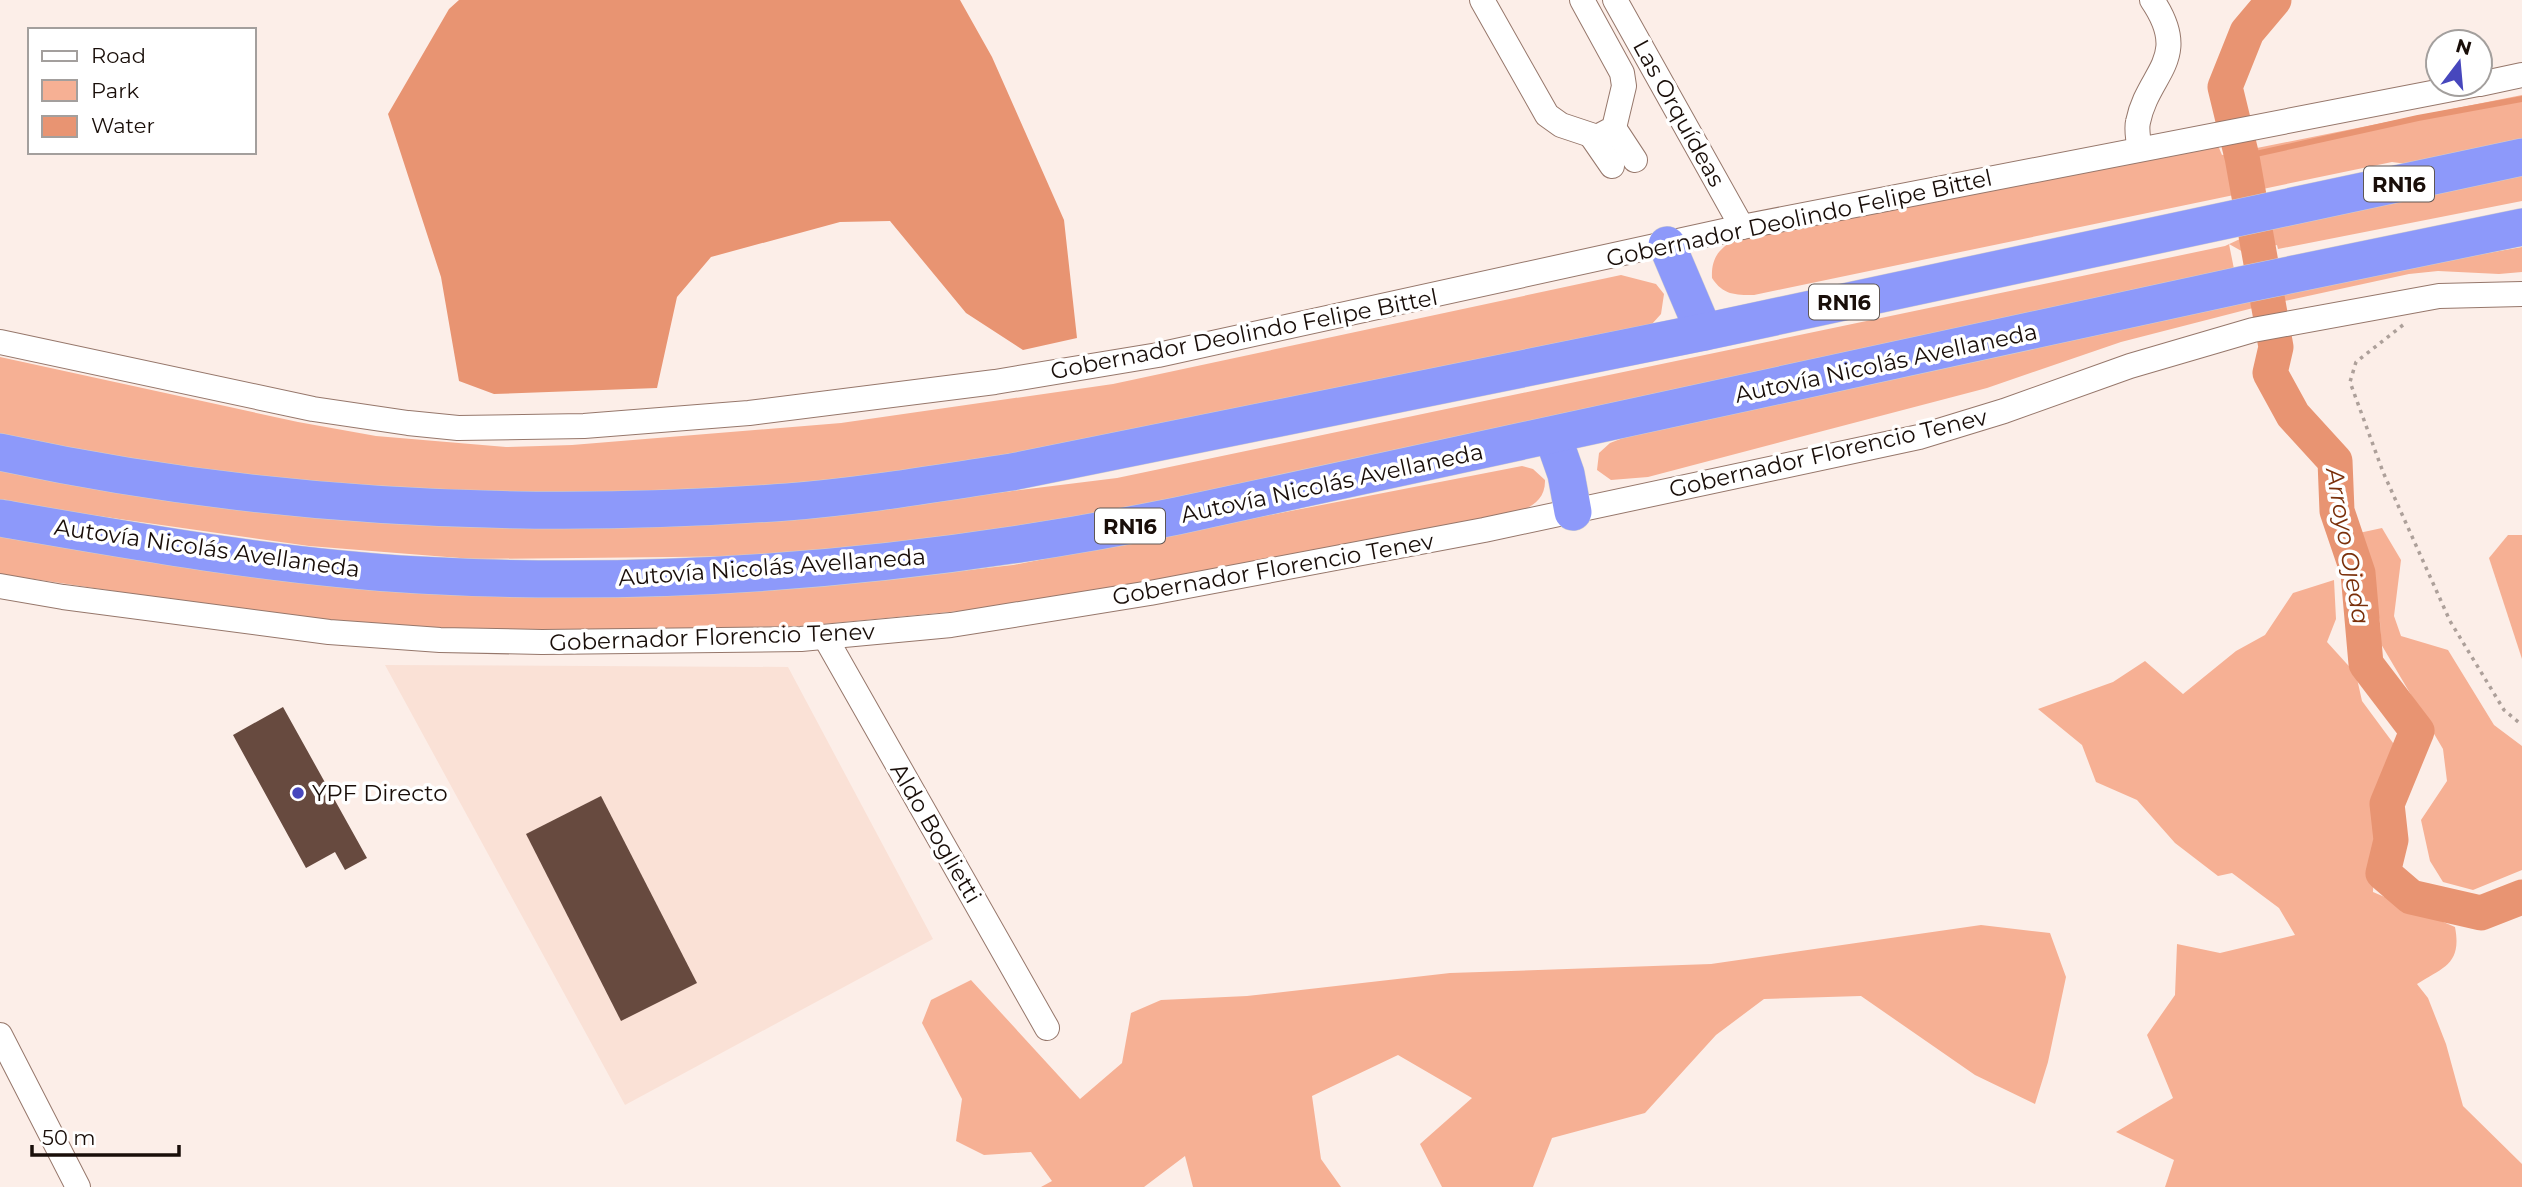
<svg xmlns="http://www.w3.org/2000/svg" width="2522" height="1187" viewBox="0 0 2522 1187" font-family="Montserrat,sans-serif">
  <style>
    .built { fill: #fae1d6 }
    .green { fill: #f6b094 }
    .water { fill: #e89472 }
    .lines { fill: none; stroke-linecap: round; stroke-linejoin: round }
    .stream { stroke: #e89472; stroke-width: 6 }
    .river { stroke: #e89472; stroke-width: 35 }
    .building { fill: #674a3f }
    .minor-casing { stroke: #96776b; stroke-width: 26 }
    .highway-casing { stroke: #d1cfce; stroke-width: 38 }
    .path { stroke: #ada09a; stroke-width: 3.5; stroke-dasharray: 3.5 5; stroke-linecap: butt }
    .minor { stroke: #fff; stroke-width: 24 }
    .highway { stroke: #8d99fa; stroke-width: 37 }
    .poi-dot { fill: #4747bd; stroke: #fff; stroke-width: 2.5 }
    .labels { text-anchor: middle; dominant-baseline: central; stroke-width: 7; stroke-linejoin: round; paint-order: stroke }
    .shield { fill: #fff; stroke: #5e5653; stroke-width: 2 }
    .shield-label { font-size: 21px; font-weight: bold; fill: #190e09 }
    .street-label { font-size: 23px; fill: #190e09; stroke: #fff }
    .poi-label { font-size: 23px; fill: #190e09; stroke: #fff; text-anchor: start }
    .water-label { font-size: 24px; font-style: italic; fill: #7a300b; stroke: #fff }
  </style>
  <rect width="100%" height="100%" fill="#fceee8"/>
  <path class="built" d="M385,665L788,667L933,939L625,1105Z"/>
  <g class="green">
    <path d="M2522,95V139L2407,164L2392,162L1754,295C1735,295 1723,295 1712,278C1711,258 1719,249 1735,239L2217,143L2222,155Z"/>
    <path d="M2522,170V201L2278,249L2277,245L2245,253L2229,244L2234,269L1163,502L937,539L764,556L472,559L309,546L0,502V468L818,515L1117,478L2225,246L2272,224Z"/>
    <path d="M2522,247V272L2499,274L2438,271L2409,274L2257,307L2121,342L1987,388L1648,477L1611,480L1597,470L1599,453L1610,443L1623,438L2288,288Z"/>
    <path d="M1621,275L1656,284L1664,294L1661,314L1652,324L1176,429L774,490L463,493L325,483L135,463L0,440V357L298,422L376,436L506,447L572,445L841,423L1113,384Z"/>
    <path d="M1522,466L1533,469L1545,480C1546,511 1509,514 1486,520L1052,598L960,611L803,626L487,632L322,622L0,574V529L113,549L870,581L1013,565Z"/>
    <path d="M2382,528L2401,560L2394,616L2401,636L2448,650L2494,725L2522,746V870L2473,890L2443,882L2430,861L2421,820L2447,781L2443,749L2381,644L2380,622L2359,533Z"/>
    <path d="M2508,535H2522V659L2489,558Z"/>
    <path d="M2334,580L2336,619L2327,642L2356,674L2362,701L2399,751L2376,796L2373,892L2455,927C2462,964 2444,967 2417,984L2428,998L2446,1044L2463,1106L2522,1164V1187H2165L2174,1160L2116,1132L2173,1098L2147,1035L2175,995L2177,944L2220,953L2295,935L2279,908L2232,873L2218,876L2175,843L2137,800L2096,782L2082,745L2038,709L2113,682L2145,661L2183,694L2236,651L2265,635L2293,593Z"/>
    <path d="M1981,925L2050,933L2066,977L2048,1062L2035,1104L1975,1075L1861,996L1764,999L1716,1035L1645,1113L1552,1138L1533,1187H1442L1420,1144L1472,1098L1398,1055L1312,1096L1321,1159L1341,1187H1193L1185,1156L1144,1187H1041L1052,1181L1031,1152L984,1155L956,1141L962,1099L922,1023L931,1000L971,980L1080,1099L1122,1063L1131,1013L1161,1000L1247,996L1450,973L1711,964Z"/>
  </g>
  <path class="water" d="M459,0H960L992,57L1064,220L1077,338L1023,350L966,313L890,221L840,222L711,257L677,297L657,388L494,394L459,381L441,277L388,114L449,9Z"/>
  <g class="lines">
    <path class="stream" d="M2242,157L2418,118L2522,99"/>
    <path class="river" d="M2274,0L2247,32L2225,87L2242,157L2276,347L2270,373L2293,415L2335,461L2337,511L2358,573L2366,664L2417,731L2387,804L2391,840L2383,873L2411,897L2481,913L2522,897"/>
  </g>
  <g class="building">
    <path d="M283,707L367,858L345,870L335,852L306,868L233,735Z"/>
    <path d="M601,796L697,983L621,1021L526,834Z"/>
  </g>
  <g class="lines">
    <g class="minor-casing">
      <g id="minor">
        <path d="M1482,0L1547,115L1561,125L1597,137L1614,128L1624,86L1622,73L1582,0"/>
        <path d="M1615,0L1742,227"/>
        <path d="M2480,84L2522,75"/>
        <path d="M1614,128L1635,160"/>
        <path d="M1592,137L1612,166"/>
        <path d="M2139,149C2139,140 2136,130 2138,122C2148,72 2192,59 2152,0"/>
        <path d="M0,342L313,409L408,423L458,428L584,426L749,413L995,382L1158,355L1742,227L2478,84"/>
        <path d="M0,586L63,597L329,632L440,640L542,642L801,639L951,625L1150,593L1484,530L1919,437L2004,411L2130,366L2253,330L2439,296L2522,294"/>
        <path d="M825,637L1047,1028"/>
        <path d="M0,1035L78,1187"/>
      </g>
    </g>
    <g class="highway-casing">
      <g id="highway">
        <path d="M1667,245L1704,332"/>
        <path d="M1553,437L1566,474L1573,512"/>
        <path d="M0,452C259,508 524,521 787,502C863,496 938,483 1012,472L1704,332L2522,157"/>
        <path d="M0,518C138,542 279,567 419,575C672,589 929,566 1177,516L2241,285L2522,227"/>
      </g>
    </g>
    <path class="path" d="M2403,325L2356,362L2350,382L2383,472L2450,621L2504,710L2522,725"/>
    <use href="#minor" class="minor"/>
    <use href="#highway" class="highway"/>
  </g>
  <circle class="poi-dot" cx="298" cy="793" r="7"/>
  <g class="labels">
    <g class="shield">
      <rect x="2364" y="166.5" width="70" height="35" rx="5"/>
      <rect x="1809" y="284.5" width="70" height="35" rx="5"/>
      <rect x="1095" y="508.5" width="70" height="35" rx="5"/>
    </g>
    <g class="shield-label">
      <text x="2399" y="184">RN16</text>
      <text x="1844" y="302">RN16</text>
      <text x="1130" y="526">RN16</text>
    </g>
    <g class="street-label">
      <text transform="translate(1679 113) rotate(61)">Las Orquídeas</text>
      <text transform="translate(1799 218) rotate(-12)">Gobernador Deolindo Felipe Bittel</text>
      <text transform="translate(1244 334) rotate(-11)">Gobernador Deolindo Felipe Bittel</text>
      <text transform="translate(1886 363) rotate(-12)">Autovía Nicolás Avellaneda</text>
      <text transform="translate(1828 453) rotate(-13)">Gobernador Florencio Tenev</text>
      <text transform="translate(1332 483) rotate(-12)">Autovía Nicolás Avellaneda</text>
      <text transform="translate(207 548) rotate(8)">Autovía Nicolás Avellaneda</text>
      <text transform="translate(772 567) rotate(-4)">Autovía Nicolás Avellaneda</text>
      <text transform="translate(1273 569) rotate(-10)">Gobernador Florencio Tenev</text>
      <text transform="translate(712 637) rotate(-2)">Gobernador Florencio Tenev</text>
      <text transform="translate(936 833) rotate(60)">Aldo Boglietti</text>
    </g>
    <g class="poi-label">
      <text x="312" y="793">YPF Directo</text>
    </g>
    <g class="water-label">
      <text transform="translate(2348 546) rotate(80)">Arroyo Ojeda</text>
    </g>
  </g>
  <rect x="28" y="28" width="228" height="126" fill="#ffffff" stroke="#a39f9d" stroke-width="2"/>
  <rect x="42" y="51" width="35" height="10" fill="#ffffff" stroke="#a39f9d" stroke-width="2"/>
  <text x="91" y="63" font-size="21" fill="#190e09">Road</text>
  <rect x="42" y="80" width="35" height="21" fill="#f6b094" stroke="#a39f9d" stroke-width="2"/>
  <text x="91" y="98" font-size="21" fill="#190e09">Park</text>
  <rect x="42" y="116" width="35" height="21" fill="#e89472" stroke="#a39f9d" stroke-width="2"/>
  <text x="91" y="133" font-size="21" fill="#190e09">Water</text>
  <g transform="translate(2459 63) rotate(16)"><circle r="33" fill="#ffffff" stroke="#a39f9d" stroke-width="2"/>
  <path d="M0-5L12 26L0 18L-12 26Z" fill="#4747bd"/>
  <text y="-10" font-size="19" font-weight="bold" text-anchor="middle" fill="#190e09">N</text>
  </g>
  <path d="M32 1145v10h147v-10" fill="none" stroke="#190e09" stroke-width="3.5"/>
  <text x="42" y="1145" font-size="21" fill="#190e09" stroke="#ffffff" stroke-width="5" paint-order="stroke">50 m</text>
</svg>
